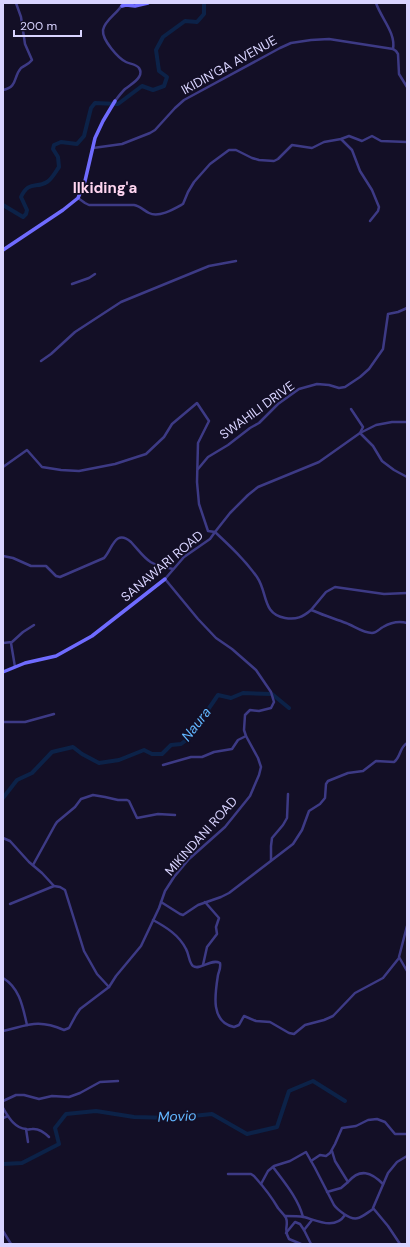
<svg xmlns="http://www.w3.org/2000/svg" width="410" height="1247" viewBox="0 0 410 1247" font-family="'DM Sans',sans-serif">
  <style>
    .lines { fill: none; stroke-linecap: round; stroke-linejoin: round }
    .river { stroke: #0c2248; stroke-width: 4 }
    .street { stroke: #3d3a85; stroke-width: 2.5 }
    .secondary { stroke: #6f6bff; stroke-width: 3.5 }
    .labels { text-anchor: middle; dominant-baseline: central; stroke-width: 3.5; stroke-linejoin: round; paint-order: stroke }
    .street-label { font-size: 13px; fill: #d9d4ff; stroke: #130f26 }
    .water-label { font-size: 14px; font-style: italic; fill: #62b6ff; stroke: #130f26 }
    .quarter-label { font-size: 15px; font-weight: bold; fill: #ffd6f0; stroke: #130f26 }
  </style>
  <rect width="100%" height="100%" fill="#130f26"/>
  <g class="lines">
    <g class="river">
      <path d="M3,205L23,217L26,214L27,210L21,197C29,180 36,189 47,182C52,179 56,171 59,167L58,157L53,149L54,145L61,142L77,144L84,136L91,108L95,103L118,104L142,86L153,90L164,86L167,77L159,71L156,50L163,37L185,21L197,22L204,14V3"/>
      <path d="M3,798L17,780L32,773L52,752L73,747L82,754L99,763L119,760L144,750L152,754H162L171,745L181,744L189,738L196,722L205,714L218,695L231,698L243,693L272,694L289,708"/>
      <path d="M3,1164L22,1163L59,1144L55,1128L66,1114L96,1111L134,1117L173,1118L212,1114L247,1134L277,1127L289,1091L313,1081L345,1101"/>
    </g>
    <g class="street">
      <path d="M376,3C381,18 396,33 393,49"/>
      <path d="M3,90C18,87 13,77 21,68C25,65 29,64 32,60L25,44L21,17L16,3"/>
      <path d="M115,101C118,97 121,93 125,89C130,85 136,82 139,77C141,74 141,71 139,68C136,64 130,64 126,62C118,58 102,40 103,30C105,19 119,13 123,3"/>
      <path d="M341,139L352,150L360,171L372,190L379,207L378,211L370,221"/>
      <path d="M93,148L122,144L150,133L155,130L175,108L184,100L280,48L291,43L311,40L329,39L393,49L396,51L398,54L399,74L407,87"/>
      <path d="M78,198L85,203L89,205H134C140,206 143,210 149,213C159,218 174,209 183,204L188,192L194,182L210,164L229,150H236L252,158L259,160L274,161L278,159L292,145L312,148L324,142L341,139L349,136L362,141L372,136L381,141L407,142"/>
      <path d="M72,284L89,278L95,274"/>
      <path d="M41,361L51,354L75,332L121,302L209,266L236,261"/>
      <path d="M351,409L363,427L360,433L373,446L382,461L394,470L407,477"/>
      <path d="M3,467L27,450L42,467L61,470L79,471L115,464L146,454L164,437L172,424L197,403L209,421L198,443L197,482L199,504L208,531L215,532C230,546 245,560 257,577C268,593 262,614 285,618C296,620 303,617 311,610L314,611C325,616 336,619 346,623C354,626 363,633 372,633C377,633 379,629 383,627C390,623 399,621 407,623"/>
      <path d="M198,469L208,457L228,445L250,428L259,423L278,404L299,389L317,384L329,385L339,388L345,387L360,377L369,369L383,349L388,314L398,312L407,308"/>
      <path d="M3,556L13,558L31,566H46L56,576L60,577L104,558C112,550 115,528 131,542C148,561 147,564 173,569"/>
      <path d="M311,610L326,592L335,587L384,594L407,593"/>
      <path d="M3,643L12,642L23,632L34,625"/>
      <path d="M11,643L15,667"/>
      <path d="M3,722H25L54,714"/>
      <path d="M163,765L191,757H202L214,752L232,749L238,740L246,736"/>
      <path d="M3,838L10,841L29,862L42,873L54,886L60,887L65,890L84,951L97,974L109,987"/>
      <path d="M271,860V846L272,838L283,825L287,818L288,794"/>
      <path d="M33,865L55,825L57,822L75,807L81,799L93,795L105,797L118,800H127L129,801L137,818L158,814L175,815"/>
      <path d="M161,902L180,914L183,915L198,905L221,897L229,893L293,844L302,830L309,811L320,804L325,798L326,784L328,781L348,773L363,771L376,761L394,762C401,757 399,748 407,743"/>
      <path d="M10,904L54,886"/>
      <path d="M153,920C166,927 179,935 186,949C189,954 189,963 193,966C200,971 211,958 220,963C221,968 219,971 218,975C215,994 210,1022 234,1027L239,1025L244,1016L256,1021L270,1022L289,1033L294,1034L305,1025L324,1020L333,1016L355,993L383,978L399,958"/>
      <path d="M407,926L399,957L407,971"/>
      <path d="M203,965L207,947L217,934L216,927L219,918L205,902"/>
      <path d="M3,978C20,988 23,1008 27,1025"/>
      <path d="M3,1031C29,1025 38,1019 64,1030L69,1028L76,1015L80,1009L109,987L116,976L141,946L159,908L165,891L174,877L189,859L225,827L250,796L259,775L261,767L258,758L246,736L244,730L245,715L250,710L259,711L271,708L274,702L271,692L256,670L232,649L216,638L198,619L165,579L184,557L210,539L215,532L230,513L248,495L258,487L319,462L360,433L376,425L392,422H407"/>
      <path d="M3,1101L16,1095H24L39,1099L52,1096L69,1097L80,1093L100,1082L118,1081"/>
      <path d="M3,1108C8,1116 14,1128 26,1129C28,1130 30,1129 32,1129C39,1128 44,1132 49,1137"/>
      <path d="M3,1118L8,1116"/>
      <path d="M26,1129L28,1142"/>
      <path d="M311,1161L320,1155L326,1156L330,1153L335,1144L342,1128L356,1126L368,1120L377,1119L385,1122L395,1134H407"/>
      <path d="M273,1167C284,1182 298,1198 303,1217"/>
      <path d="M228,1174H251L254,1176C263,1186 271,1196 278,1208C281,1212 284,1214 286,1218C289,1225 283,1230 289,1239L301,1244"/>
      <path d="M348,1182C360,1168 371,1172 383,1184"/>
      <path d="M261,1184L268,1171L274,1166L290,1161L306,1152L315,1168L334,1205C337,1209 340,1211 344,1214C357,1223 361,1217 373,1209"/>
      <path d="M327,1192L341,1188L348,1182L335,1161L332,1151"/>
      <path d="M285,1216C292,1216 298,1216 304,1217C318,1221 335,1230 345,1215"/>
      <path d="M3,1231L11,1244"/>
      <path d="M286,1233L295,1222L300,1224L304,1230"/>
      <path d="M311,1244L304,1230L312,1220"/>
      <path d="M400,1244L388,1226L373,1208L388,1173L397,1162L407,1156"/>
    </g>
    <g class="secondary">
      <path d="M122,6L126,5L135,6L148,3"/>
      <path d="M3,250L63,210L78,198L85,181L95,138L103,121L115,101"/>
      <path d="M3,672L25,663L56,656L92,636L165,579"/>
    </g>
  </g>
  <g class="labels">
    <g class="street-label">
      <text transform="translate(229 65) rotate(-29)">IKIDIN'GA AVENUE</text>
      <text transform="translate(257 410) rotate(-36)">SWAHILI DRIVE</text>
      <text transform="translate(162 566) rotate(-40)">SANAWARI ROAD</text>
      <text transform="translate(201 836) rotate(-48)">MIKINDANI ROAD</text>
    </g>
    <g class="water-label">
      <text transform="translate(196 724) rotate(-52)">Naura</text>
      <text transform="translate(177 1116) rotate(-2)">Movio</text>
    </g>
    <g class="quarter-label">
      <text x="105" y="188">Ilkiding'a</text>
    </g>
  </g>
  <rect width="410" height="1247" fill="none" stroke="#d9d4ff" stroke-width="8"/>
  <path d="M14 30v6h67v-6" fill="none" stroke="#d9d4ff" stroke-width="2"/>
  <text x="20" y="30" font-size="12" fill="#d9d4ff" stroke="#130f26" stroke-width="3" paint-order="stroke">200 m</text>
</svg>
